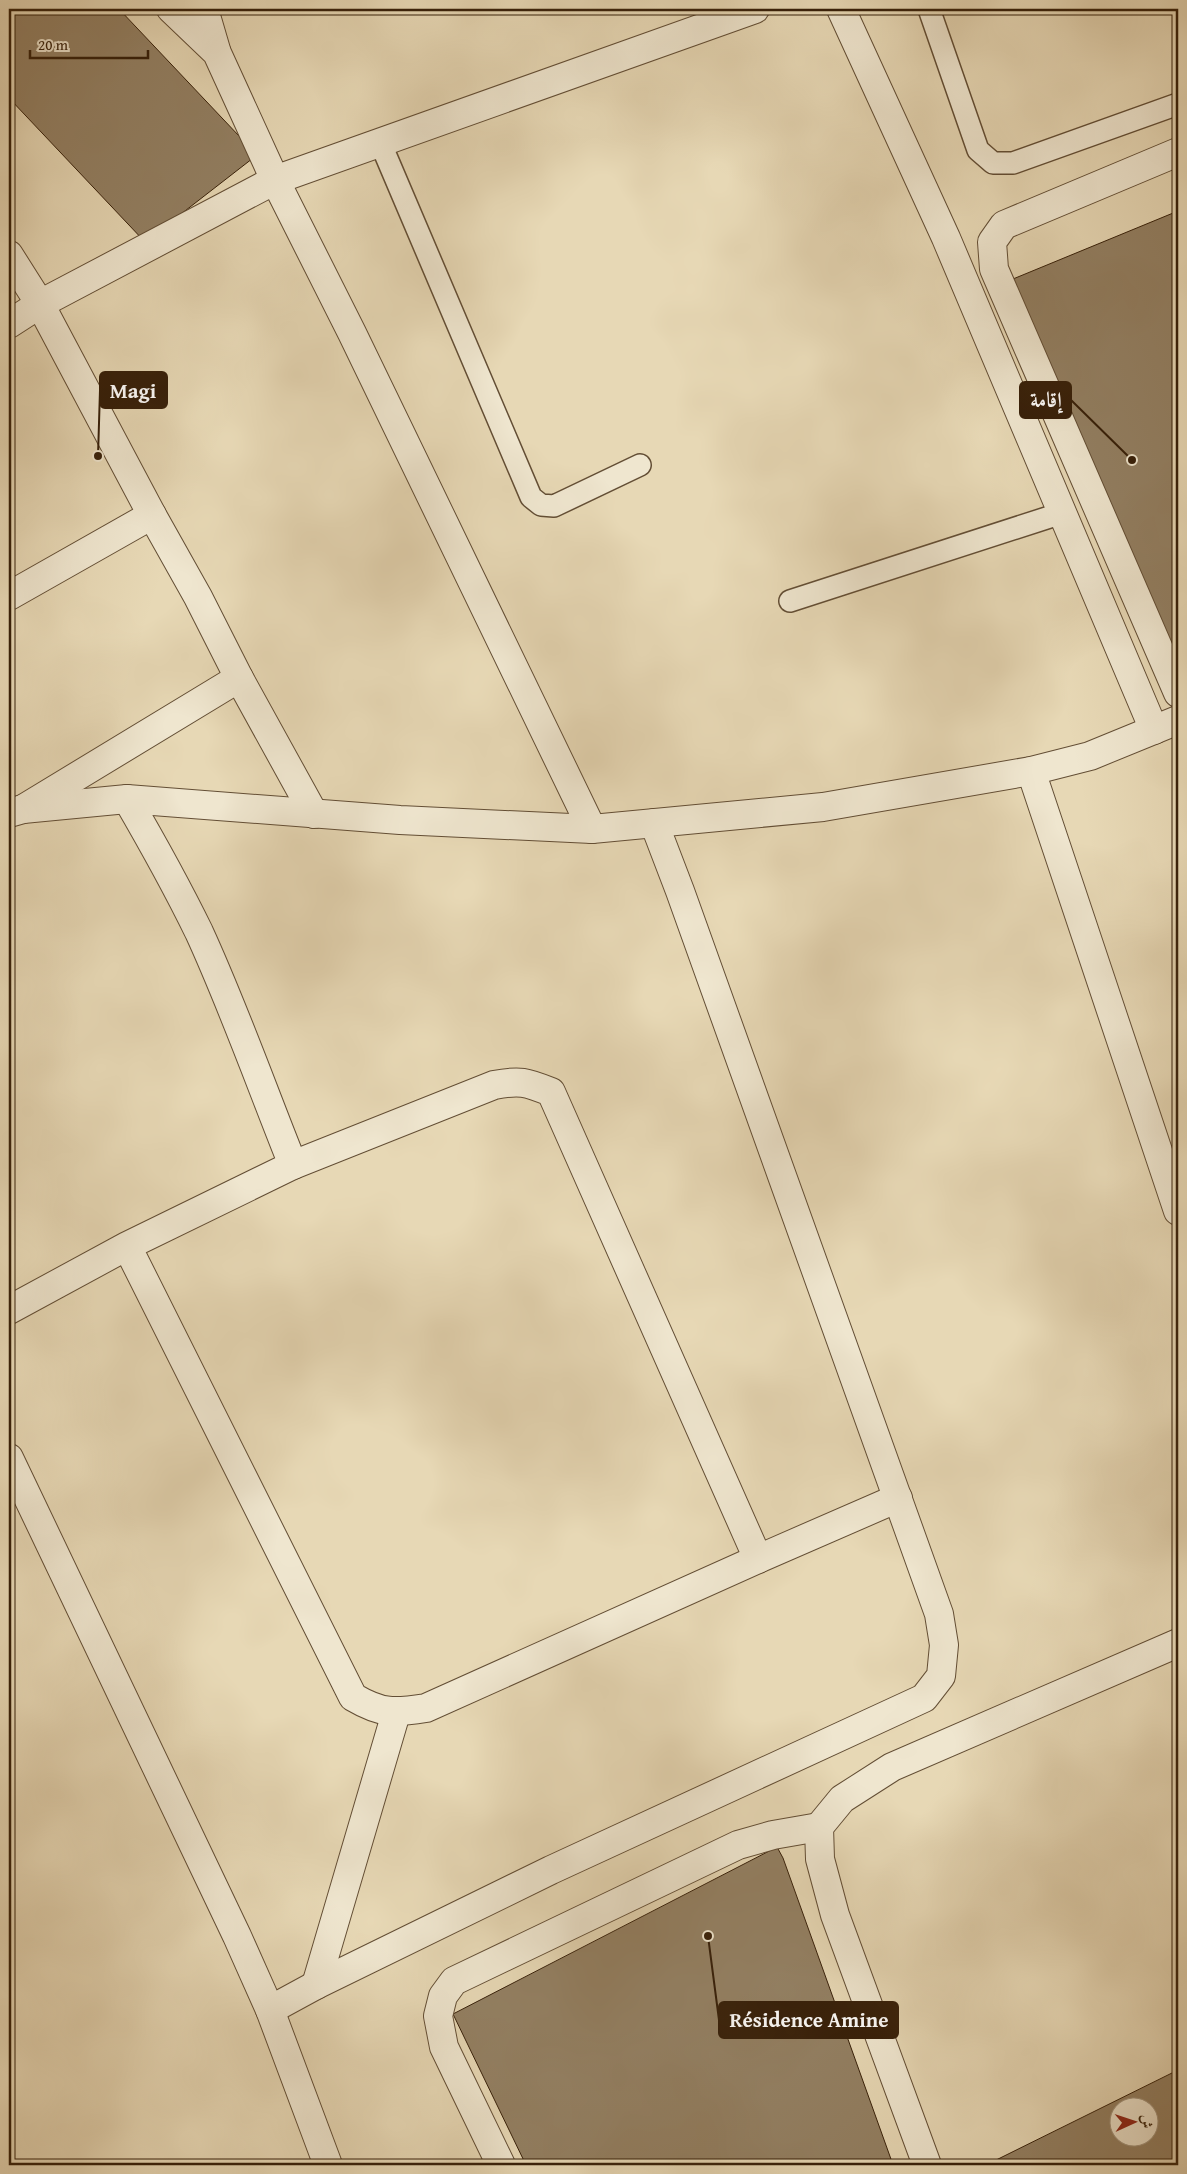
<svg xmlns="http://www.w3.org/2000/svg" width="1187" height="2174" viewBox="0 0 1187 2174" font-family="'Gentium Book Plus',Amiri,serif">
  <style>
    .building { fill: #938063; stroke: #37200a; fill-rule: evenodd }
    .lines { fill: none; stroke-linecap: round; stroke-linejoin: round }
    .service-casing { stroke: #634e35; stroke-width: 24 }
    .pedestrian-casing { stroke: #634e35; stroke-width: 30 }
    .minor-casing { stroke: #634e35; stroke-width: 30 }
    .tertiary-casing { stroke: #634e35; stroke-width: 30 }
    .service { stroke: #efe6cf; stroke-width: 21 }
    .pedestrian { stroke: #efe6cf; stroke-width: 28 }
    .minor { stroke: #efe6cf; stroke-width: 28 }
    .tertiary { stroke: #efe6cf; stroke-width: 28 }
    .leader { fill: none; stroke: #37200a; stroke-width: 2 }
    .callout-dot { fill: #37200a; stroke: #efe6cf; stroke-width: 2 }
    .callout { fill: #37200a; stroke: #37200a; stroke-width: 2 }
    .callout-label { font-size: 21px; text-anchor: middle; font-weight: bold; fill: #fff }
  </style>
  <rect width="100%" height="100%" fill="#e7d8b5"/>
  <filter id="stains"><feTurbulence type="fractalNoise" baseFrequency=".004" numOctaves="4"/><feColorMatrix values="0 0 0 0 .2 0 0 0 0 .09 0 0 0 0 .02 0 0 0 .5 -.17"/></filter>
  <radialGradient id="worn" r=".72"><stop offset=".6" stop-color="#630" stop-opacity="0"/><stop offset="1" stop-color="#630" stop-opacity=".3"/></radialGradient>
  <g class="building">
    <path d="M11,9H119L257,155L145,242L9,98V11Z"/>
    <path d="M1178,211V642L1162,648L1013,279Z"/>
    <path d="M777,1847L783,1858L892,2162L889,2165H526L453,2014Z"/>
    <path d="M1178,2070V2165H986ZM1120,2106H1150V2136H1120Z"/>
  </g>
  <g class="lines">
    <g class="service-casing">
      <g id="service">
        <path d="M929,9L978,150L993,163H1013L1178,104"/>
        <path d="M380,142L531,497L541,505L554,506L640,465"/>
        <path d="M790,601L1062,513"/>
      </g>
    </g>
    <g class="pedestrian-casing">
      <path id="pedestrian" d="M9,596L152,515"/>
    </g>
    <g class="minor-casing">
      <g id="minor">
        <path d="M171,9L217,53L275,180L352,333L592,829"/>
        <path d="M204,9L216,50"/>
        <path d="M841,9L946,238L1154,730"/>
        <path d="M1178,152L1004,225L992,242L994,269L1178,693"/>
        <path d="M9,255L40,304L152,515L198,597L239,678L314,814"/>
        <path d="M9,324L40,304L275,180L755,9"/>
        <path d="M1031,771L1178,1211"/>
        <path d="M127,799C152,842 177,887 199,932C234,1008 262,1088 293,1165"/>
        <path d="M23,809L239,678"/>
        <path d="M9,1310L127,1246L293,1165L494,1085C520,1080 526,1082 551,1092L758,1559L426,1708C394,1713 382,1714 353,1697L127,1246"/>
        <path d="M9,1458L237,1936L270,2010L328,2165"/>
        <path d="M758,1559L898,1498"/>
        <path d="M316,1985L396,1713"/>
        <path d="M270,2010L316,1985L551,1870L924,1698L941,1676L944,1645L939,1614L680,891L654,823"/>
        <path d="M501,2165L444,2047L438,2016L443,1996L454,1981L738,1845L773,1835L819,1827"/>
        <path d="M927,2165L835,1915L820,1859L819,1827L842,1799L892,1767L1178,1643"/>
      </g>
    </g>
    <g class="tertiary-casing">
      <path id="tertiary" d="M9,813L23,809L127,799L400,820L592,829L823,807L1031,771L1090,756L1178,720"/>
    </g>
    <use href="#service" class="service"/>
    <use href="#pedestrian" class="pedestrian"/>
    <use href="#minor" class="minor"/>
    <use href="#tertiary" class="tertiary"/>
  </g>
  <path class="leader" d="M98 456L100 390M1132 460L1071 400M708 1936L719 2020"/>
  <g class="callout-dot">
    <circle cx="98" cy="456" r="5"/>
    <circle cx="1132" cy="460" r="5"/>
    <circle cx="708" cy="1936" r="5"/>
  </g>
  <g class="callout">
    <rect x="100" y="372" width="67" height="36" rx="5"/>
    <rect x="1020" y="382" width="51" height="36" rx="5"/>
    <rect x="719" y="2002" width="179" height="36" rx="5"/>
  </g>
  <g class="callout-label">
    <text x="133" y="398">Magi</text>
    <text x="1046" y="407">إقامة</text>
    <text x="809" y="2027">Résidence Amine</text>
  </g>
  <rect width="1187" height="2174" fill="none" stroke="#e7d8b5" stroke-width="30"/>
  <rect x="10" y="10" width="1167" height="2154" fill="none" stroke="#37200a" stroke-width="2.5"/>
  <rect x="15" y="15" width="1157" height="2144" fill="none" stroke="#37200a"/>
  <g transform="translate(1134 2122) rotate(87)"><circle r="24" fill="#efe6cf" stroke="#a59780"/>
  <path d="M0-4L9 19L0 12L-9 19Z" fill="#8f2418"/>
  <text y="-8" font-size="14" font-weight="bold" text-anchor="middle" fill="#37200a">ش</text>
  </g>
  <path d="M30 50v8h118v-8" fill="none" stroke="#37200a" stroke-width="2.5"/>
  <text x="38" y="50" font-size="15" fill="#37200a" stroke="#efe6cf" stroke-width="4" paint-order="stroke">20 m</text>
  <rect width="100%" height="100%" filter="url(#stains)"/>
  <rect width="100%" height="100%" fill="url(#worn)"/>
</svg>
